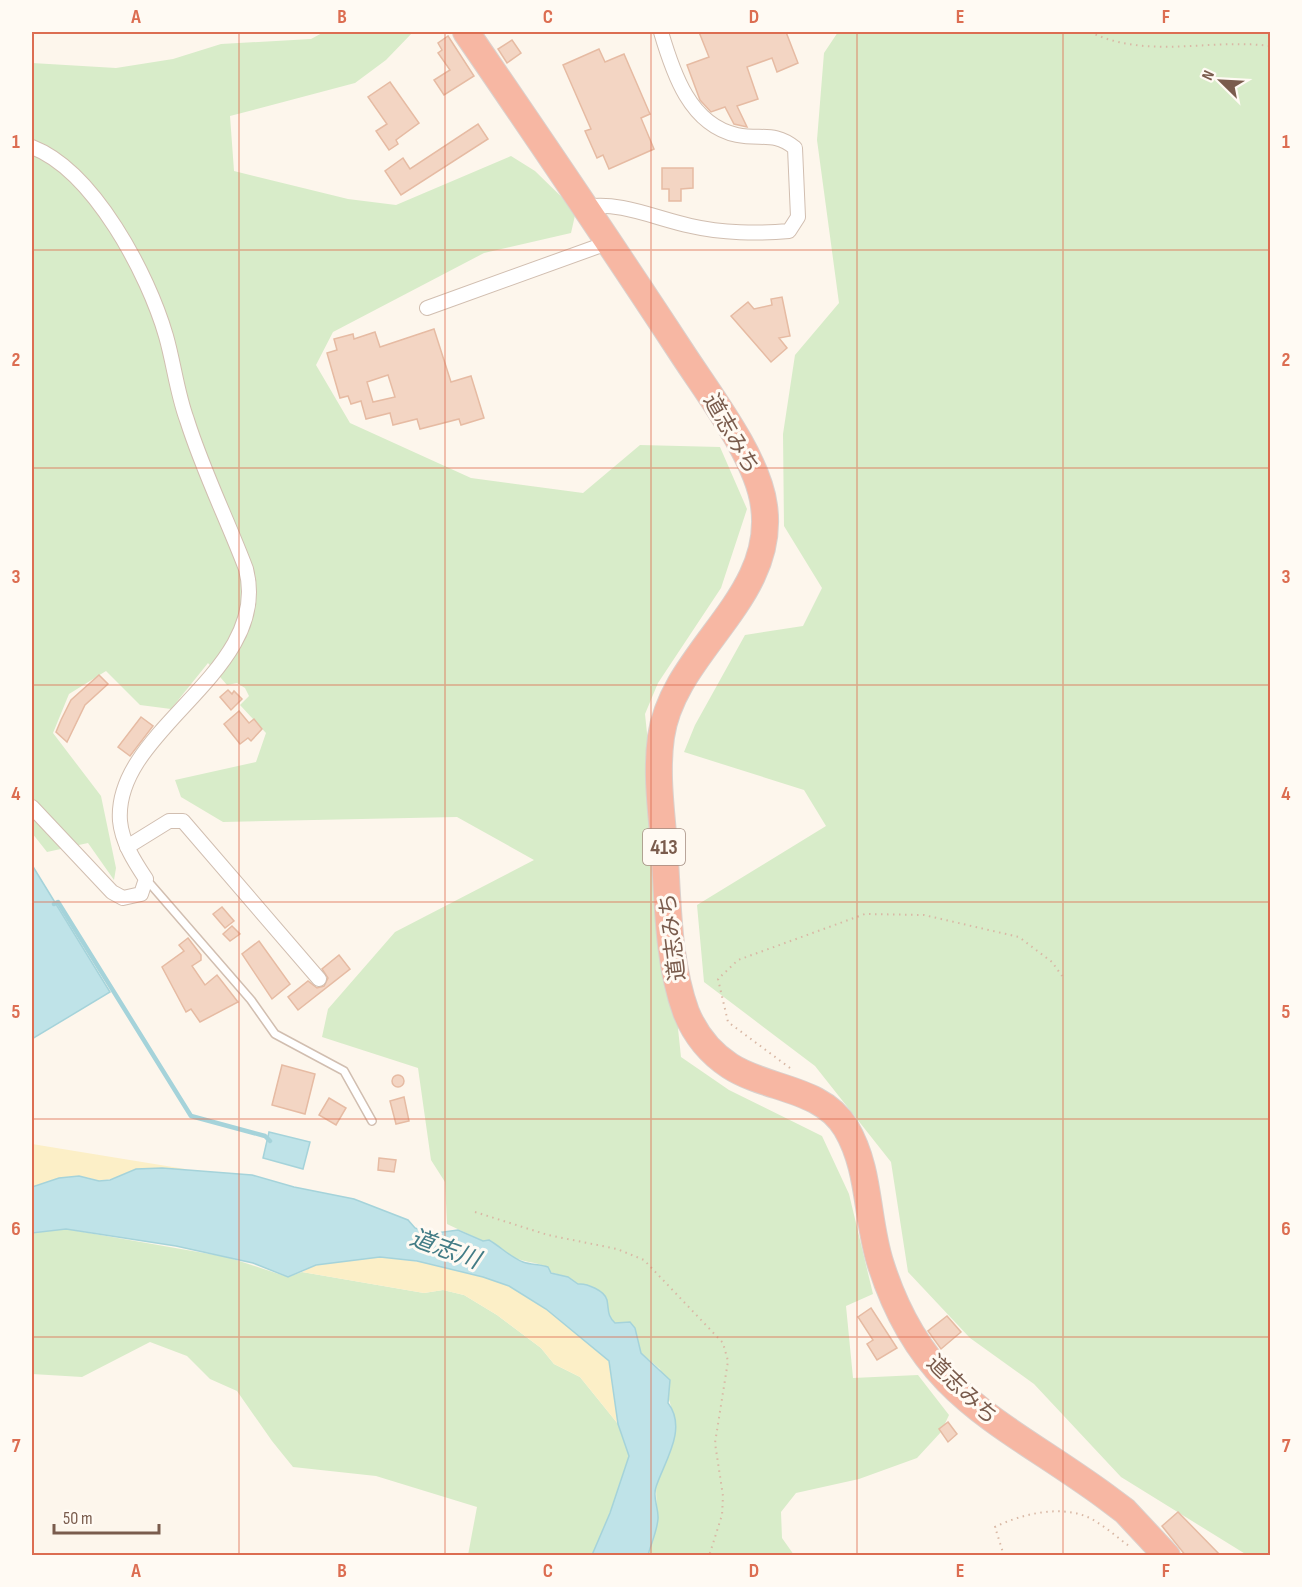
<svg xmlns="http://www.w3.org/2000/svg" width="1302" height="1587" viewBox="0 0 1302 1587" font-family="'Sofia Sans Condensed','Noto Sans JP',sans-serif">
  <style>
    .green { fill: #d8ecc9 }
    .sand { fill: #fcefc7 }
    .water { fill: #bfe3e8; stroke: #a5d3da; stroke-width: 1.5 }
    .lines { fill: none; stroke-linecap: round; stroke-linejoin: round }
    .stream { stroke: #a5d3da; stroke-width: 4.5 }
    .building { fill: #f3d5c3; stroke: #e6bba3; stroke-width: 1.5; fill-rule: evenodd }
    .lane-casing { stroke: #d1beb0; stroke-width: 10 }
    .street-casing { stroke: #d1beb0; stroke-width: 16 }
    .highway-casing { stroke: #dad1cd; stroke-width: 28 }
    .path { stroke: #d9b8a5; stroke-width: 2; stroke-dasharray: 1.5 4.5; stroke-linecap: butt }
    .lane { stroke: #fff; stroke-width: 7 }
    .street { stroke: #fff; stroke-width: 14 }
    .highway { stroke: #f7b7a3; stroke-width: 26 }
    .grid { fill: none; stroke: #dc6d51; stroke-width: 1.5; stroke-opacity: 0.55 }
    .labels { text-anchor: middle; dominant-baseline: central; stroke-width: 6; stroke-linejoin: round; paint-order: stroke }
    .shield { fill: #fffaf3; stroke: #a28b7f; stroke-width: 1.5 }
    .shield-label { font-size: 21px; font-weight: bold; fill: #7a5c4d }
    .street-label { font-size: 22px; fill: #7a5c4d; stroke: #fffaf3 }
    .water-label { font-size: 24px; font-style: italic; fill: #437c86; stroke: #fffaf3 }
    .neatline { fill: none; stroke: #dc6d51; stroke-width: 2 }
    .grid-label { font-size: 20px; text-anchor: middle; font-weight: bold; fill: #dc6d51 }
  </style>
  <rect width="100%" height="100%" fill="#fdf6ec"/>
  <g class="green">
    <path d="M324,32H413L386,60L355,83L230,116L234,171L348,199L396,205L511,156L535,171L576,211L571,233L484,253L333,332L316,365L350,423L471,478L583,493L640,445L720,447L747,509L721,588L658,683L645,714L681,1057L729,1090L822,1136L849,1194L873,1294L846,1306L853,1378L918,1375L949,1415L941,1432L917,1458L859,1479L796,1493L781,1512L782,1538L794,1555H648L657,1526L656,1486L674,1433L675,1420L660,1369L641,1353L635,1328L630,1322L615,1323L608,1316L606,1304L568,1277L550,1272L548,1267C531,1260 507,1262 496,1244L483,1241L447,1224L445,1182L431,1160L418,1068L322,1037L328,1009L395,932L534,860L457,817L223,822L181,797L175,780L256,762L266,733L240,705L249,696L245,688L237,683L227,685L208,663L171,709L140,705L106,671L69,694L53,733L101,796L116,868L114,880L88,843L47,852L32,833V63L116,68L173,59L221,44L311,39Z"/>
    <path d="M838,32H1270V1555H1247L1121,1477L1034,1384L970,1338L908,1272L891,1162L815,1066L704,982L697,905L826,826L804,790L684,752L695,725L745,635L803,626L822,588L784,526L783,434L795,355L839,303L817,140L824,53Z"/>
    <path d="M66,1229L227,1257L288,1277L302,1272L424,1293L443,1290L464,1295L497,1315L541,1348L554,1364L580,1377L618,1424L629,1456L610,1513L592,1555H468L477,1507L376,1476L293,1467L272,1441L237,1391L210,1379L187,1356L150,1342L82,1377L32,1374V1233Z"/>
  </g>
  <g class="sand">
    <path d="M32,1144L185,1169H136L126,1176L99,1181L86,1177L59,1178L32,1187Z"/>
    <path d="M380,1257C418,1261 476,1270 510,1287C545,1305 580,1333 609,1361L618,1424L580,1377L554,1364L541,1348L497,1315L464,1295L443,1290L424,1293L302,1272L316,1265Z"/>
  </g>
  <g class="water">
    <path d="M32,865L110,992L32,1039Z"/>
    <path d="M269,1132L310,1142L303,1169L263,1158Z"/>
    <path d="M162,1168L252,1175L294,1187L354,1199L408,1220L415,1228L429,1234L458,1230L483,1241L489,1240C501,1247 510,1257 523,1262C531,1265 539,1264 548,1267L551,1273L568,1277L578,1284C587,1283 605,1291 607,1300C609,1311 607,1315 615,1323L630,1322L635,1328L641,1353L670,1380L668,1403C688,1429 664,1462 656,1487C652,1498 659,1508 658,1519C657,1531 651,1544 648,1555H592L610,1513L629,1456L618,1424L609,1361L546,1309L509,1286L483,1277L417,1261L380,1257L316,1265L288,1277L253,1263L176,1246L66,1229L32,1233V1187L59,1178L79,1176L99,1181L110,1180L136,1169Z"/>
  </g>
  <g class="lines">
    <path class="stream" d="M54,904L58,902L191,1116L265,1136L270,1141"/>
  </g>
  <g class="building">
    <path d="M699,32H786L798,63L777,72L772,58L747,67L758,99L737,106L747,127L734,124L725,107L711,112L700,100L687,65L709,57Z"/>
    <path d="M448,36L474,76L444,95L434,80L450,70L438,53L442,50L438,43Z"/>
    <path d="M512,40L521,53L507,63L498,49Z"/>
    <path d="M599,49L605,62L624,54L650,114L641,118L654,149L609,169L603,155L597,158L585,131L591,129L563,65Z"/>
    <path d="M390,82L419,123L396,140L398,144L389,150L376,131L387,124L368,97Z"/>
    <path d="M478,124L488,139L401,195L385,171L403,158L410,169Z"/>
    <path d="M662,168H693V188L681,189V201H669V189H662Z"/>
    <path d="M782,297L790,336L779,338L787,348L771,362L731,316L748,302L754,309L772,305L771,299Z"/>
    <path d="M434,329L451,382L471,376L484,418L461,425L459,419L420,429L417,419L393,425L390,413L366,419L361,401L351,404L348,396L340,398L327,353L337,350L334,339L353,334L354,339L375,332L380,347ZM388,375L395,397L373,402L367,382Z"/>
    <path d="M99,675L108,684L85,705L67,742L56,732L61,720L71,700Z"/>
    <path d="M228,690L232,694L234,691L242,699L231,710L220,697Z"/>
    <path d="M239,711L249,723L254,719L262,729L251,741L248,738L240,744L224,724Z"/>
    <path d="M141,717L153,726L130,756L118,747Z"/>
    <path d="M222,907L234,921L225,928L213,914Z"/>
    <path d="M232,926L240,934L230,941L223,934Z"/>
    <path d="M188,938L201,955V960L192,966L205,985L217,975L238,1002L200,1022L191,1009L186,1012L162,967L184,951L179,945Z"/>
    <path d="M259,941L290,984L272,999L242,954Z"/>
    <path d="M339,955L350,969L298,1010L288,997L308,981L317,988L324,986L328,978L322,969Z"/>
    <path d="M282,1065L315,1074L305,1114L272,1105Z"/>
    <circle cx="398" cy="1081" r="6"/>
    <path d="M404,1097L409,1121L396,1124L390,1101Z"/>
    <path d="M329,1098L346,1108L336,1125L319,1115Z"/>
    <path d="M379,1158L396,1160L394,1172L378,1170Z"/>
    <path d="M871,1308L897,1348L877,1360L867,1344L873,1340L858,1317Z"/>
    <path d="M947,1316L961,1332L941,1349L928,1331Z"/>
    <path d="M948,1422L957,1434L948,1442L939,1429Z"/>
    <path d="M1178,1512L1221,1556H1186L1162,1526Z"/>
  </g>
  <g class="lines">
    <g class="lane-casing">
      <path id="lane" d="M146,879L251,1000L275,1034L344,1071L372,1121"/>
    </g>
    <g class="street-casing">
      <g id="street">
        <path d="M32,147C94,171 148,274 166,336C174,364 177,393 187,420C203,471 227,519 246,569C273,672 113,729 120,821C122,842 134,861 146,879L141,894L123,898L112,892L32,807"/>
        <path d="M586,207C620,201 657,219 691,226C721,233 759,234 789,231L798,217L795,148C774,131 761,140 737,135C690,125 673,73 661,32"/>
        <path d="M427,308L610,242"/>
        <path d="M127,847L169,821H183L319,979"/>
      </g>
    </g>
    <g class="highway-casing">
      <path id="highway" d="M466,32C538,137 610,243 680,350C707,392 758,457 764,506C777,599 673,651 661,737C656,772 661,809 664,844C668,898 667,960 686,1012C695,1034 710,1053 730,1066C767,1090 821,1087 846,1128C871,1170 866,1220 881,1265C923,1397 1004,1422 1105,1496L1125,1511L1167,1556"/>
    </g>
    <g class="path">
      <path d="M1090,32C1148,60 1209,38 1270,46"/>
      <path d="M790,1068L728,1022L718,979L738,960L865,914L924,915L1019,937L1052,962L1062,976"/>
      <path d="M475,1212L548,1235L617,1249L644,1260L723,1343L728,1361L715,1443L723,1496L722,1515L709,1556"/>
      <path d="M1004,1556L995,1527C1023,1513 1067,1503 1095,1521C1107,1528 1118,1538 1129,1546"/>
    </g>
    <use href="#lane" class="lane"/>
    <use href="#street" class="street"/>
    <use href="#highway" class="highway"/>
  </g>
  <path class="grid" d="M239,32V1556M445,32V1556M651,32V1556M857,32V1556M1063,32V1556M32,250H1270M32,468H1270M32,685H1270M32,902H1270M32,1119H1270M32,1337H1270"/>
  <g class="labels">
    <rect class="shield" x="643" y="829" width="42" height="36" rx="4.5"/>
    <g class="shield-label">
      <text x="664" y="847">413</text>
    </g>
    <g class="street-label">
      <text transform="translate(731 434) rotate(60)">道志みち</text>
      <text transform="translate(673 937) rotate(-97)">道志みち</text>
      <text transform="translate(962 1390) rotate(44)">道志みち</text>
    </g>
    <g class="water-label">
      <text transform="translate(445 1249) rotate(20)">道志川</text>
    </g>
  </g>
  <rect width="1302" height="1587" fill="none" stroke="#fffaf3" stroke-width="66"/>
  <g transform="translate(1221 81) rotate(294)" stroke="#fffaf3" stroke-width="4.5" paint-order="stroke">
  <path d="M0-4.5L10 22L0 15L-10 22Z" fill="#7a5c4d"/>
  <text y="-9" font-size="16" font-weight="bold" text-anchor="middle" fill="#7a5c4d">N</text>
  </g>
  <path d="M54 1524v9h105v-9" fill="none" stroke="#7a5c4d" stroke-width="3"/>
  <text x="63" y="1524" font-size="18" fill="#7a5c4d" stroke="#fffaf3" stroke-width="4.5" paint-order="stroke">50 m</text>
  <rect x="33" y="33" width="1236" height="1521" class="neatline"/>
  <g class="grid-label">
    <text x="136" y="23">A</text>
    <text x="342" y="23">B</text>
    <text x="548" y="23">C</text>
    <text x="754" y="23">D</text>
    <text x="960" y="23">E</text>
    <text x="1166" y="23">F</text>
    <text x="16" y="148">1</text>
    <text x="1286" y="148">1</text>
    <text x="16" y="366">2</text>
    <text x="1286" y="366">2</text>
    <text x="16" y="583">3</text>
    <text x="1286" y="583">3</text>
    <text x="16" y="800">4</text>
    <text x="1286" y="800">4</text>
    <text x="16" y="1018">5</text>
    <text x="1286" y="1018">5</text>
    <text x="16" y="1235">6</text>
    <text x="1286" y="1235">6</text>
    <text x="16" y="1452">7</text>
    <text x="1286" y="1452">7</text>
    <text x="136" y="1577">A</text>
    <text x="342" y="1577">B</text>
    <text x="548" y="1577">C</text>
    <text x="754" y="1577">D</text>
    <text x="960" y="1577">E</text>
    <text x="1166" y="1577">F</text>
  </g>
</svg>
